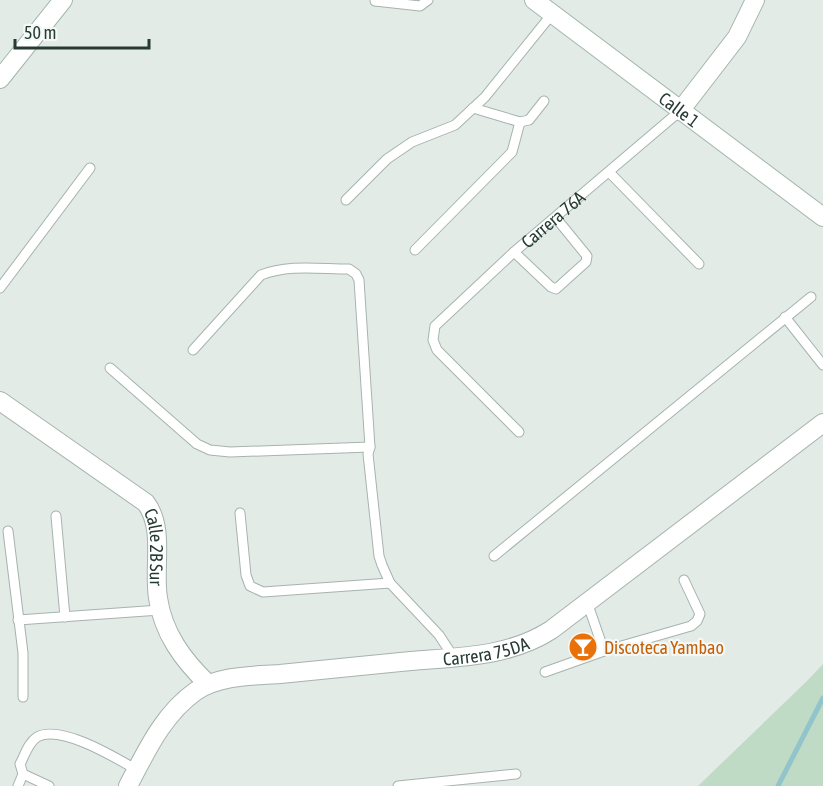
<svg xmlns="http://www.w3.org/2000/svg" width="823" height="786" viewBox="0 0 823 786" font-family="'Asap Condensed',sans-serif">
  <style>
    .green { fill: #bfdac5 }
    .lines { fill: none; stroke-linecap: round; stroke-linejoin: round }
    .stream { stroke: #91c5cb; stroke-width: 5 }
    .lane-casing { stroke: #a6b3ae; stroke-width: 11 }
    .street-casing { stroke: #a6b3ae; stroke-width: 20 }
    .secondary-casing { stroke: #a3b6ae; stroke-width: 20 }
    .lane { stroke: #fff; stroke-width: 9 }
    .street { stroke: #fff; stroke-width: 18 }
    .secondary { stroke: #fff; stroke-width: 18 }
    .labels { text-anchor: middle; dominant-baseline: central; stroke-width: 4.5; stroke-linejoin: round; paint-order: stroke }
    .street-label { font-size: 18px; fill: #253b34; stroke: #f4f8f6 }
    .food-label { font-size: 18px; fill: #c56008; stroke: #f4f8f6; text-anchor: start }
  </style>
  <rect width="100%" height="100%" fill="#e3ebe7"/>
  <path class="green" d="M823,664V786H698L807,681Z"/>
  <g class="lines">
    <path class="stream" d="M778,786L823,698"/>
    <g class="lane-casing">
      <g id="lane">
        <path d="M375,1L420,6L428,0"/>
        <path d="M520,122L529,120L544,101"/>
        <path d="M609,172L699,264"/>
        <path d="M346,200L387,159L412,142L455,125L485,97L552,14"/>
        <path d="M415,250L512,152L520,122L473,108"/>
        <path d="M514,252L551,287L556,289L586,262L587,256L556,218"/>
        <path d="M0,288L90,168"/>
        <path d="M785,317L823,365"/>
        <path d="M193,350L261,275C288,264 320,269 349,269L356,274L359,280L370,447L368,454L379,556L382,565L390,583L439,635L454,658"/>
        <path d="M110,368L197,444L210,450L230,452L370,447"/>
        <path id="s1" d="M519,432L437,350L433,340L435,326L514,252L680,111"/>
        <path d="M240,513L246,575L250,586L263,592L390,583"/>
        <path d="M56,516L65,617"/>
        <path d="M8,531L23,653V697"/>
        <path d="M494,556L811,297"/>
        <path d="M18,620L160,610"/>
        <path d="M604,651L691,626L697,621L700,614L684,580"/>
        <path d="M545,672L604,651L587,602"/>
        <path d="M18,786L23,774"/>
        <path d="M49,786L23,774L20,764C25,755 28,743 37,737C61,724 116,758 137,770"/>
        <path d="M398,786L516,774"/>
      </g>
    </g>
    <g class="street-casing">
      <g id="street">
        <path d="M680,111L737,37L755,0"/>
        <path id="s2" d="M0,401L146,503C165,529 153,567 158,598C163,633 183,660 208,684"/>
        <path id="s3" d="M128,786C146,752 163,714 196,691C220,675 252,676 280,674C323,670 367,665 411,661C459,657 509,657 551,630L823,423"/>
      </g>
    </g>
    <g class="secondary-casing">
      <g id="secondary">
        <path id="s4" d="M534,0L823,217"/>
        <path d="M0,79L63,0"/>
      </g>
    </g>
    <use href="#lane" class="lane"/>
    <use href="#street" class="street"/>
    <use href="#secondary" class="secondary"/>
  </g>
  <defs>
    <g id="bar-disc" transform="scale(1.5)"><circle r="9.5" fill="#e8710a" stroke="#f4f8f6"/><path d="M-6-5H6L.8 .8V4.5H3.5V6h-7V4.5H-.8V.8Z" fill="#fff"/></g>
  </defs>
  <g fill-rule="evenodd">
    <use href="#bar-disc" x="583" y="647"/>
  </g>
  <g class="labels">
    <g class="street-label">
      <text stroke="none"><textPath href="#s4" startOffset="182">Calle 1</textPath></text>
      <text stroke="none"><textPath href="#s1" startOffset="300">Carrera 76A</textPath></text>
      <text stroke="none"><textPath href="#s2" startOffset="224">Calle 2B Sur</textPath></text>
      <text stroke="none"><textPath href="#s3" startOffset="412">Carrera 75DA</textPath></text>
    </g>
    <g class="food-label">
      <text x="604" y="647">Discoteca Yambao</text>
    </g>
  </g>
  <path d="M15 39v9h134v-9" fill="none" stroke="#253b34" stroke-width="3"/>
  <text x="24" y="39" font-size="18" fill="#253b34" stroke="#f4f8f6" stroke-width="4.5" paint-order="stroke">50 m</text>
</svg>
